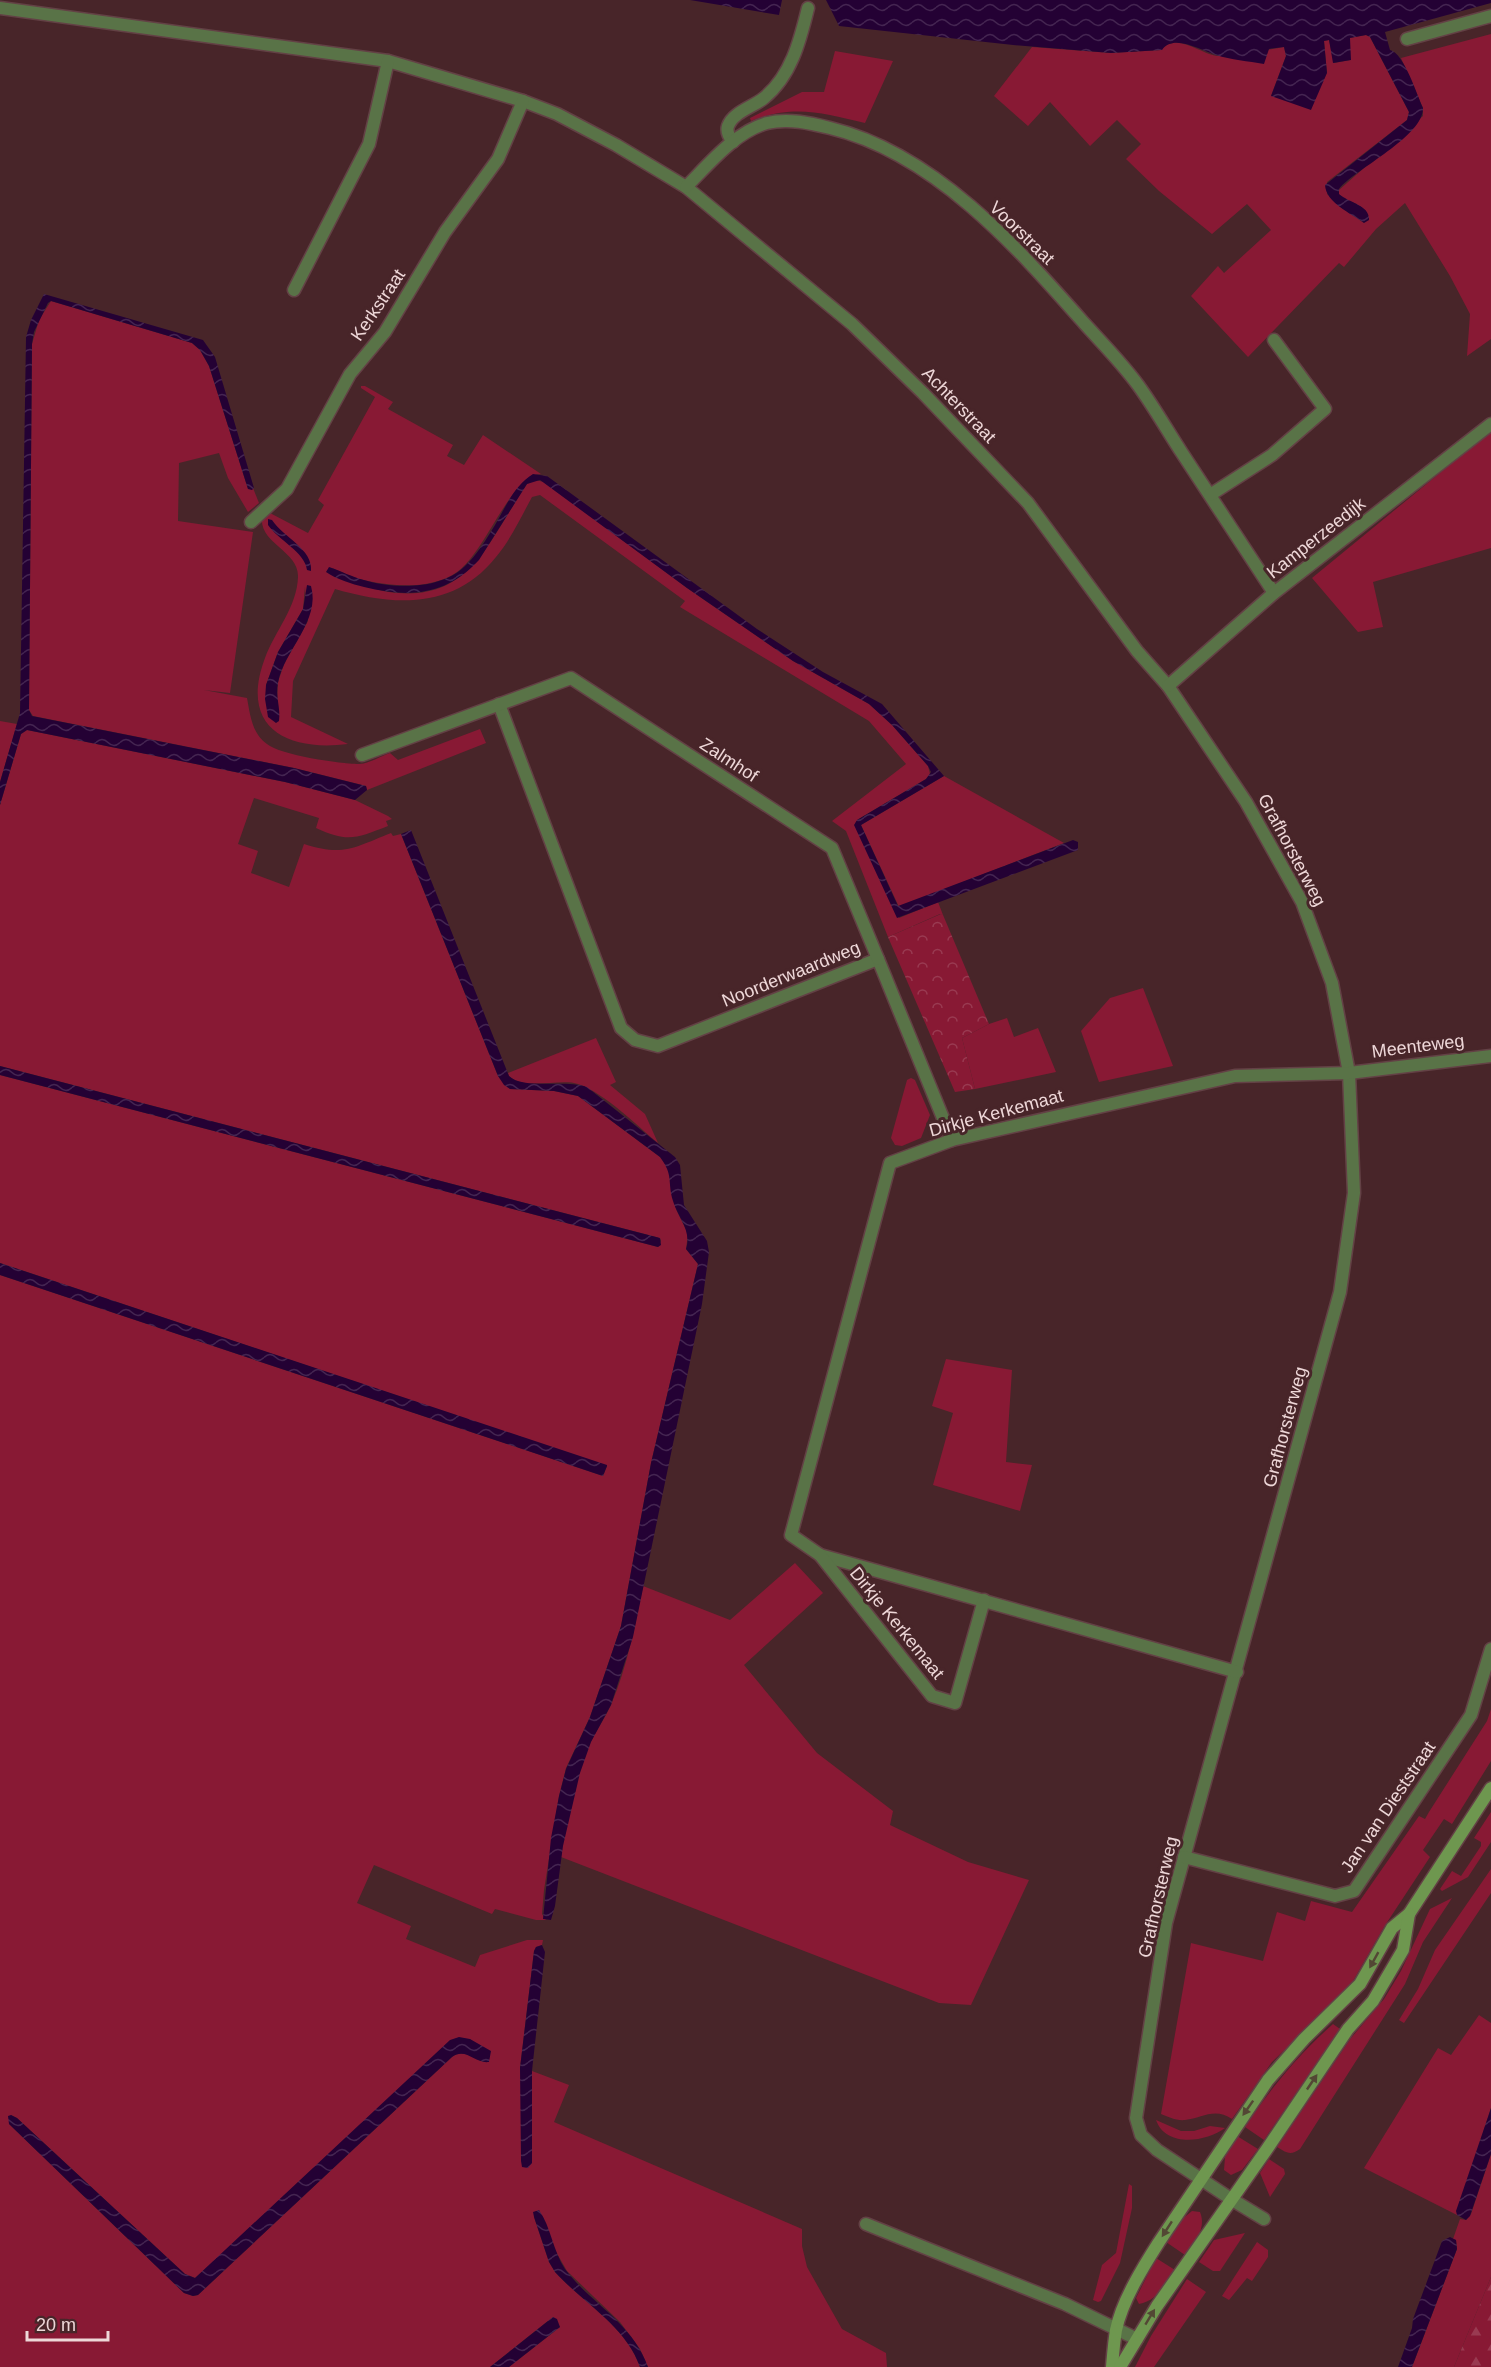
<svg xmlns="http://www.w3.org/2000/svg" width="1491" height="2367" viewBox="0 0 1491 2367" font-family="Arial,sans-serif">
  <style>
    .green { fill: #881934; fill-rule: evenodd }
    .forest { fill: url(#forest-firs) }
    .park { fill: url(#park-crowns) }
    .water { fill: url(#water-waves) }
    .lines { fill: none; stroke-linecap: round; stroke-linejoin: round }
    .service-casing { stroke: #634145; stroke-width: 15 }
    .minor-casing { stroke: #634145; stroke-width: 15 }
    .secondary-casing { stroke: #634145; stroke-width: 15 }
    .service { stroke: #597347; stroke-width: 12 }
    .minor { stroke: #597347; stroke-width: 12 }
    .secondary { stroke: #6e974f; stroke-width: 12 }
    .oneway { fill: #534734 }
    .labels { text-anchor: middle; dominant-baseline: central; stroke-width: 6; stroke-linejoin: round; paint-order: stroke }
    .street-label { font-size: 18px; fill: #eed7d8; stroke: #482529 }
  </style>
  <defs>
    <pattern id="forest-firs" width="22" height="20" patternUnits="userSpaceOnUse" patternTransform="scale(1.5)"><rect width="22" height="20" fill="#881934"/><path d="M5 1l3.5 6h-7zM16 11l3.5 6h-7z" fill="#993a51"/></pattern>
    <pattern id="park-crowns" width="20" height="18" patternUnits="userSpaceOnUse" patternTransform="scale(1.5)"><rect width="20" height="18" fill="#881934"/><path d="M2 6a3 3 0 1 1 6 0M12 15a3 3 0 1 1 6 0" fill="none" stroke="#993a51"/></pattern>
    <pattern id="water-waves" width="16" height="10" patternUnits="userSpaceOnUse" patternTransform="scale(1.5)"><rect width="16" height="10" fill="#240134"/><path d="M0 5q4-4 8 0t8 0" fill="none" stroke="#442551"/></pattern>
  </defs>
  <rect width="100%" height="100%" fill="#482529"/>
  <g class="green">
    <path d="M1491,34V339L1467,356L1470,314L1450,276L1405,203L1376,229L1344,267L1339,263L1248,357L1191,296L1218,266L1224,273L1271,230L1247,204L1212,234L1159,191L1126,159L1141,144L1117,120L1090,146L1050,102L1028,126L994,96L1032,47L1111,53L1161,50C1176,31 1202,55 1218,56C1236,57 1265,50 1284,47L1286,56L1271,96L1327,73L1324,41L1329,40L1334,63L1350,60L1349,38L1366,35L1370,37L1409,112L1407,120L1327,182V194L1341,207L1364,223L1357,204L1348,201L1339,195V190L1423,116V108L1401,58Z"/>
    <path d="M835,51L893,61L865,123C822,113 794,104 751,121L750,118L802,92H824Z"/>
    <path d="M51,301L192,343L200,350L209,366L248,489L253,488L259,503L248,512L228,478L219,453L179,463L178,521L253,532L230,693L204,690L247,698C250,714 252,734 267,744C280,755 341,764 359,764C368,764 381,756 390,753L398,760L480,729L486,743L367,790L366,786L294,768L33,716L29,710L32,344L39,320Z"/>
    <path d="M361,386H365L393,402L388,409L453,445L447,456L464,465L483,435L541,474C511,474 486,552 457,572C433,589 396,587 368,581C355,579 342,572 329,567C346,575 372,590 389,592C472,604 489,538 527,484L535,480L544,482L687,588L793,661L869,704L892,725L928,766L930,774L926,779L857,820L899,918L938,902L943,915L940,914L888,937L846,831L832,821L906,764L869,721L680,607L685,601L540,495L532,497C521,517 511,539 496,557C454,610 394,606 335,589L293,681L291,717L348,744C286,752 239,727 265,658C275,631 297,607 298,577C299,551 259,544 262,517L270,513L308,533L324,505L318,500L375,397L361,388ZM305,587L308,621L284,664L278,682L277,702L266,685L278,652L303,609Z"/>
    <path d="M1491,431V548L1373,582L1383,627L1358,632L1312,578Z"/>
    <path d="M0,721L17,724L0,782Z"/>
    <path d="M27,730L285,782L355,800L388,816L392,819L386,821L388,826C357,838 348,843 316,828L319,818L254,798L238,844L258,851L251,873L289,887L304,844C344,857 355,847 391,833L393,836L401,834L498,1076L510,1089L554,1091L578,1096L660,1157L668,1167L676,1209L688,1234L686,1249L698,1264L651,1463L621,1626L590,1717L566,1768L559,1796L544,1890L542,1914L546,1920H536L495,1909L492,1914L374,1865L357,1903L411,1926L406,1939L475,1967L480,1955L527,1940H543L542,1945L536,1947L534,1951L520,2068L531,2113L532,2071L569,2085L554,2122L802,2229V2246L807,2267L842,2329L886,2353L887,2367H648L640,2349L620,2322L567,2271L555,2250L538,2210L534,2217L549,2262L555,2272C582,2302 626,2326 640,2367H509L560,2327L553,2317L490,2367H0V1275L603,1476L607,1466L0,1263V1075L658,1247L661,1241L660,1238L0,1066V805L21,734ZM470,2039L483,2062C473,2057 463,2049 452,2057L198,2295L193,2296L184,2293L9,2124L11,2115L17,2118L185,2274L195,2278Z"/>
    <path d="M944,776L1064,843L899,907L861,825Z"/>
    <path d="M1143,988L1173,1066L1099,1082L1081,1031L1110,998Z"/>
    <path d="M1007,1018L1014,1037L1038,1028L1056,1072L975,1089L962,1038L989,1024Z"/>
    <path d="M596,1038L616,1082L610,1085L645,1114L658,1143C636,1125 606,1094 578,1084C560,1078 524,1091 509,1076L508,1073Z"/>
    <path d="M911,1078L915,1080L930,1115L921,1138L902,1146L895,1145L891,1138L907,1080Z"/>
    <path d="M946,1359L1012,1370L1006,1462L1032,1465L1020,1511L933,1485L953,1413L932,1406Z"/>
    <path d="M795,1563L823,1593L744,1665L817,1753L893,1811L890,1825L968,1862L1029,1880L971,2005L939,2003L561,1857C565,1821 576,1774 591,1741C597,1729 605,1718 611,1705C627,1667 635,1626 643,1586L730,1620Z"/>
    <path d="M1491,1709V1761L1452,1824L1444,1819L1423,1850L1430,1857L1384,1927L1353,1981L1338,1999L1272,2062L1232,2119C1215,2107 1202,2118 1185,2120C1177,2121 1168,2117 1161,2114L1191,1943L1263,1961L1277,1912L1305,1921L1311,1901L1352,1912L1419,1816L1425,1819L1429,1812L1487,1721Z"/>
    <path d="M1491,1812V1842L1468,1877L1442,1891L1440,1889L1452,1871L1461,1876L1481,1846V1842L1474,1838Z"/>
    <path d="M1491,1869V1893L1404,2023L1399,2020L1418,1989L1435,1950Z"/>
    <path d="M1452,1898L1423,1942L1405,1984L1300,2149C1291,2155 1288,2154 1277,2147L1351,2038L1384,1999L1401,1971L1430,1909Z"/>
    <path d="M1479,2015L1491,2023V2108L1457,2215L1364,2168L1438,2048L1451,2055Z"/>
    <path d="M1333,2024L1340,2029L1264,2140L1245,2127C1270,2089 1298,2055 1333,2024Z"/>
    <path d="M1156,2120L1181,2131H1194L1210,2126L1225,2128C1206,2142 1166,2148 1156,2120Z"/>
    <path d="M1237,2136L1258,2149L1242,2170L1231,2175L1224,2170L1225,2157Z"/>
    <path d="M1491,2154V2277L1454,2367H1412L1457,2249L1456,2240L1453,2239L1460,2219L1466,2220L1471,2214Z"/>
    <path d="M1269,2159L1284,2169L1285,2174L1270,2197L1260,2173Z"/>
    <path d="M1129,2184L1132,2186V2208L1120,2263L1101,2301L1098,2302L1093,2300L1102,2265L1116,2253Z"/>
    <path d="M1192,2211L1200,2212C1207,2229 1194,2243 1185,2255L1166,2242L1181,2220Z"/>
    <path d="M1245,2233L1220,2271H1213L1199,2262L1214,2240Z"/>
    <path d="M1257,2242L1268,2250V2257L1252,2281L1247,2278L1229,2300L1222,2296Z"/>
    <path d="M1156,2258L1175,2270C1166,2284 1157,2301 1139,2304L1136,2298Z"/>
    <path d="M1187,2279L1206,2292L1154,2367H1135L1151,2336Z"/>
  </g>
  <path class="forest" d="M1491,2277V2367H1454Z"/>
  <path class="park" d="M941,914L943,915L989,1024L962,1038L975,1089L955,1092L888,937Z"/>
  <g class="water">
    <path d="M690,0H782L779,15Z"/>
    <path d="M826,0H1491V3L1385,32L1390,50C1404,53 1417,95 1423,108C1424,136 1357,168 1339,189V194C1349,203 1370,205 1369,220L1364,223C1351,213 1326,203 1325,185L1407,120L1409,112L1370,37L1366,35L1350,38L1351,60L1333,63L1329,40L1324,41L1327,73L1311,110L1271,96L1286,56L1284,47L1269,49L1264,64C1248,61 1231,60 1216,55C1201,51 1174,33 1162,50L1111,53L1013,45L839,26Z"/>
    <path d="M44,294L203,340L215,357L254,488L252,490L248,489L209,366L200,350L192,343L51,301L48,303L34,332L32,344L29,710L32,716L294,768L366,786L367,790L355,800L285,782L27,730L21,734L0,805V782L20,713L26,337L31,320Z"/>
    <path d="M533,474L547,476L757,629L823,672L882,704L944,776L861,825L898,906L1073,840L1078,842V850L897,918L854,825L857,820L926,779L931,772L928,766L892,725L869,704L793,661L687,588L540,480L527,484L479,560C446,596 409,598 364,587C352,584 336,579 326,572L329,567C341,571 352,577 364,580C394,589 441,590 465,566C477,555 487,538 495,525C506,506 514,486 533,474Z"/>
    <path d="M268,519L272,520C284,538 313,549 311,571L307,570C305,552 278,540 268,525Z"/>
    <path d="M307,585L311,586C321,621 284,650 278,683C275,696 281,708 279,721L276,723L268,717L265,699L266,685L278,652L303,609Z"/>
    <path d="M411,830L509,1076C523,1090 566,1079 587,1087L675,1157L680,1165L684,1205L707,1241L709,1252L702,1304L633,1637L611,1705L591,1742L580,1773L563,1846L555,1906L551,1920L543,1919L551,1838L559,1796L566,1769L590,1717L621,1626L651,1463L698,1264L686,1249C692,1230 678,1218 673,1201C667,1181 674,1176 660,1157L578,1096L554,1091L510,1089L504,1085L498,1076L401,834Z"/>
    <path d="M0,1066L660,1238L661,1245L658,1247L0,1075Z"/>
    <path d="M0,1263L607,1465V1466L603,1476L0,1275Z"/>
    <path d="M542,1945L545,1952L532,2071V2163L528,2168L522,2167L521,2161L520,2068L534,1951L536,1947Z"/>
    <path d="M459,2037L470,2039L491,2051L489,2062C475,2064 466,2047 452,2057L198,2295L193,2296L184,2293L9,2124L8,2116L11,2115L17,2118L185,2274L195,2278L450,2040Z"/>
    <path d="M1491,2108V2154L1470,2216L1466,2220L1457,2215L1456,2211Z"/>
    <path d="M539,2210C551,2227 553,2251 565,2269C591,2304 632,2322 648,2367H640C626,2326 582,2302 555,2272L549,2262L534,2217L533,2212Z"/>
    <path d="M1450,2237L1456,2240L1457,2249L1412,2367H1398L1412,2328L1413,2319L1442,2241Z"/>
    <path d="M553,2317L557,2319L560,2327L509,2367H490Z"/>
  </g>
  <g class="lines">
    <g class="service-casing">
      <g id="service">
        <path d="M1407,39L1491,16"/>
        <path d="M1231,2199L1264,2219"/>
        <path d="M866,2224L1065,2304L1137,2339"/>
      </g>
    </g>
    <g class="minor-casing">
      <g id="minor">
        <path d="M0,8L388,61L523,101L557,114L616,145L686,187L852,324L923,393L1028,503L1137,651L1168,686L1246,802L1302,902L1332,983L1349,1073L1354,1193L1340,1292L1166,1923L1136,2118L1141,2135L1157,2150L1231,2199"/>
        <path d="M733,142C729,137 726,132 728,126C733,112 753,107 764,98C791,76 800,41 808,8"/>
        <path d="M686,187C709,164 735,132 767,123C788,118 810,123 830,128C934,153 1016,246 1084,323C1102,343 1122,363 1138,385C1154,407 1167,430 1182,453C1213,500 1243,546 1274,593"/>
        <path d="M294,290L369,144L388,61"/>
        <path d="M1210,495L1272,455L1325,409L1274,340"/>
        <path d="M251,522L287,489L350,374L385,332L445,232L498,159L523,101"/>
        <path d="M1168,686L1274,593L1491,424"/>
        <path d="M499,704L621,1028L635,1040L658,1046L878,959L952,1140"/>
        <path d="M362,755L571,678L832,848L878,959"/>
        <path d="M820,1555L1237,1672"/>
        <path d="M984,1600L955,1703L932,1696L820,1555L791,1535L890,1163L952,1140L1235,1076L1349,1073L1491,1056"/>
        <path d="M1184,1857L1335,1896L1354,1891L1471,1715L1491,1649"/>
      </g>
    </g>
    <g class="secondary-casing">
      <g id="secondary">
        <path d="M1112,2367C1113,2355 1114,2342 1116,2330C1122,2301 1143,2267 1159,2242L1268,2080L1304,2039L1360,1984L1392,1928L1409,1914L1491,1788"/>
        <path d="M1120,2367L1157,2306L1267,2149L1348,2029L1373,2001L1403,1950L1409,1914"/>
      </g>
    </g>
    <use href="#service" class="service"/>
    <use href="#minor" class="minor"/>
    <use href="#secondary" class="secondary"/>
  </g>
  <defs><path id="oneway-solid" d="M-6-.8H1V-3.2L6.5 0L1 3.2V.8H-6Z" transform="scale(1.5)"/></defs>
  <g class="oneway">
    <use href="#oneway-solid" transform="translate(1374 1960) rotate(119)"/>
    <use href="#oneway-solid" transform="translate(1312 2082) rotate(-56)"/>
    <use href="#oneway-solid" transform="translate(1248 2108) rotate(125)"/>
    <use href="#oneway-solid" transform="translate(1167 2229) rotate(123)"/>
    <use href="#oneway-solid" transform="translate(1150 2317) rotate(-59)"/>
  </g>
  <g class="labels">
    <g class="street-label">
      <text transform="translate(1022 233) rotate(44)">Voorstraat</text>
      <text transform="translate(378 305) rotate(-56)">Kerkstraat</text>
      <text transform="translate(959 405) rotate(46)">Achterstraat</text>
      <text transform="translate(1316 538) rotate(-38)">Kamperzeedijk</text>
      <text transform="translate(729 760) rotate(33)">Zalmhof</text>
      <text transform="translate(1292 850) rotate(62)">Grafhorsterweg</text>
      <text transform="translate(791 974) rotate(-22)">Noorderwaardweg</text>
      <text transform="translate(1418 1046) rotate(-7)">Meenteweg</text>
      <text transform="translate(996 1113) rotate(-15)">Dirkje Kerkemaat</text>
      <text transform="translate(1285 1427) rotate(-75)">Grafhorsterweg</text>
      <text transform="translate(897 1623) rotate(51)">Dirkje Kerkemaat</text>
      <text transform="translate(1388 1807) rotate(-56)">Jan van Dieststraat</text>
      <text transform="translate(1158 1897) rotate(-77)">Grafhorsterweg</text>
    </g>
  </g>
  <path d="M27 2331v9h81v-9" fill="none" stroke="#eed7d8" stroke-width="3"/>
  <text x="36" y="2331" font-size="18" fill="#eed7d8" stroke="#482529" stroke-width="4.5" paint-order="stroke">20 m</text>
</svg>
